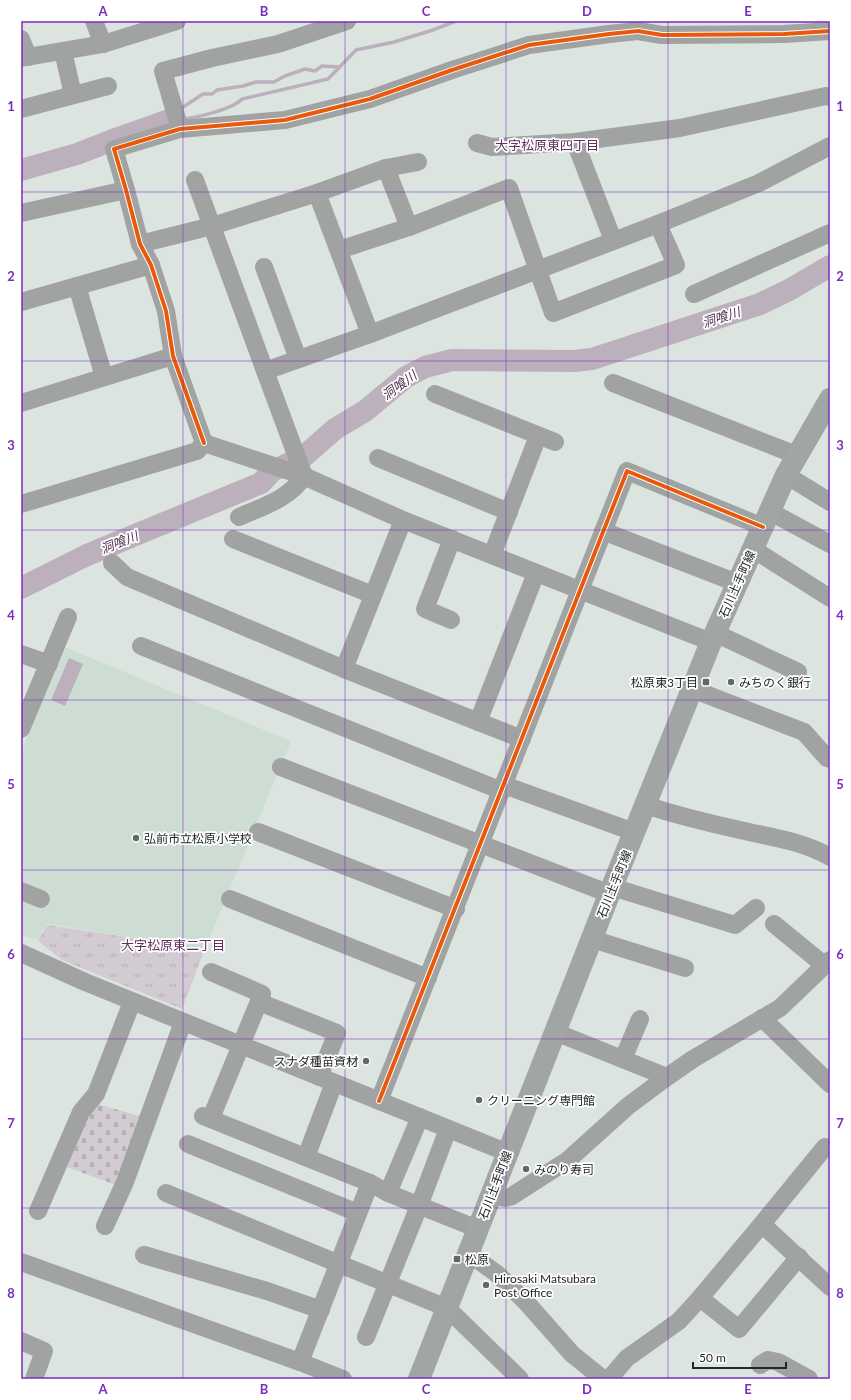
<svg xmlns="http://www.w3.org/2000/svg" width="851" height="1400" viewBox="0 0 851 1400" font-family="Lato,'Noto Sans JP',sans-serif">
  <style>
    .built { fill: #cdddd4 }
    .cemetery { fill: url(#cemetery-stones) }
    .park { fill: url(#park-tufts) }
    .water { fill: #bdb0bd }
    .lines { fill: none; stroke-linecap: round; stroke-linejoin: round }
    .stream { stroke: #bdb0bd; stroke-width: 3.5 }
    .river { stroke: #bdb0bd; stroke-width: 22 }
    .minor { stroke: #a0a3a2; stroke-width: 18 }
    .major { stroke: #a1a6a4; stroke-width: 22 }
    .cycleway-casing { stroke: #fff; stroke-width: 6 }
    .cycleway { stroke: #e8590c; stroke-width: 4 }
    .grid { fill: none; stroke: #7b2cbf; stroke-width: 1; stroke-opacity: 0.55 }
    .poi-dot { fill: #636a66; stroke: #fff; stroke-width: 1.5 }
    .labels { text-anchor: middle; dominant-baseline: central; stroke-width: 3.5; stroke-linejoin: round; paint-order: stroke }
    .street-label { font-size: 12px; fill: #222825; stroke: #fff }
    .poi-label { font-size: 12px; fill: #222825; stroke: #fff; text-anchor: start }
    .neighbourhood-label { font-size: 13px; fill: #633061; stroke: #fff }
    .water-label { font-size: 13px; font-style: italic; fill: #522f50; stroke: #fff }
    .neatline { fill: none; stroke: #7b2cbf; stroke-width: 1.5 }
    .grid-label { font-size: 13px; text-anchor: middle; font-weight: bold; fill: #7b2cbf }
  </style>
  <defs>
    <pattern id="cemetery-stones" width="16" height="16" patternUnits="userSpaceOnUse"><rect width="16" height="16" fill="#d2ccd2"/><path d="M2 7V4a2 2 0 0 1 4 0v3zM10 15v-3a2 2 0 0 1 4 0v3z" fill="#b4afb4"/></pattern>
    <pattern id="park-tufts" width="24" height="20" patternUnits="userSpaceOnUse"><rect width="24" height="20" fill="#d2ccd2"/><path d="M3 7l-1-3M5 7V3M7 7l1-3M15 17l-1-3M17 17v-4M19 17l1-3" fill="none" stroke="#b4afb4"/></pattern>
  </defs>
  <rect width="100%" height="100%" fill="#dce4e0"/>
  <path class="built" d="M64,647L291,741L205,949L47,924L38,940L21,935V752Z"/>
  <path class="cemetery" d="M94,1103L139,1116L118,1186L67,1167Z"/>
  <path class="park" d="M47,925L205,949L182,1009L62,960L38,941Z"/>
  <path class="water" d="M69,658L83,664L65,706L51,700Z"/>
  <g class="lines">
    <g class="stream">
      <path d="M180,109L203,94H212L217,90L243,86L256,82H274L285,76L305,69L315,71L322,66L340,67"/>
      <path d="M182,119C196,118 233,109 242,99L328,79L356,50L394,42L433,30L456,21"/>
    </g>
    <g class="river">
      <path d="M21,170L77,154L118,138L169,120"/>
      <path d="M21,588L87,555L261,483L272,471L303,457L335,429L365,411L406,377L425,367L452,360L574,361L592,359L760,304L789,290L830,266"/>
    </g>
    <g class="minor">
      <path d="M94,21L103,44"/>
      <path d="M21,39L28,57"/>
      <path d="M63,51L73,95"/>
      <path d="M21,58L103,44L177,21"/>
      <path d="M21,109L108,86"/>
      <path d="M180,129L163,71L212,58L278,44L347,21"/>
      <path d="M575,142L613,240"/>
      <path d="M477,143L492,147L575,142L680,128L826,96L830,97"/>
      <path d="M386,168L409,227"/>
      <path d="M195,180L265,371L304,476"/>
      <path d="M317,193L370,334"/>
      <path d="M21,213L126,190"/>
      <path d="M140,244L212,226L317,193L386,168L418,162"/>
      <path d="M339,250L409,227L509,188L553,313L676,265L658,224"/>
      <path d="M264,267L298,359"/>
      <path d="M77,286L104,377"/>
      <path d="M694,294L830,233"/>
      <path d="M21,302L151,265"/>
      <path d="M265,371L370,334L658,224L759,183L830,146"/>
      <path d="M613,383L796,455"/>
      <path d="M435,394L555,442"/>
      <path d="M21,403L173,356"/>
      <path d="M204,443L173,356L166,311L151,265L140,244L126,190L114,149L180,129L285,120L370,99L452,70L529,45L609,34L638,31L662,35L784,34L830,31"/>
      <path d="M204,443L304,476L317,482L403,520L711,642"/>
      <path d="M378,458L509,512"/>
      <path d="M786,475L830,502"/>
      <path d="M21,504L197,451L204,443"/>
      <path d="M769,511L830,544"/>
      <path d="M239,517C264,506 289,499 304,476"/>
      <path d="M603,531L737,583"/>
      <path d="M233,539L373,595"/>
      <path d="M753,549L830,598"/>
      <path d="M492,555L538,436"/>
      <path d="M112,563L127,577L344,669L522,739"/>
      <path d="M451,620L425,609L452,539"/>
      <path d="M715,633L798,672"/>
      <path d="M141,646L502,791"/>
      <path d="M21,654L49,664"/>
      <path d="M344,669L403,520"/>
      <path d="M692,689L804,732L827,758L830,759"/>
      <path d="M478,722L536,573"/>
      <path d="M21,729L68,617"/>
      <path d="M281,767L610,894"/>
      <path d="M504,785L634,832"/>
      <path d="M645,805C676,815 708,823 740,830C770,837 802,841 830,857"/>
      <path d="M258,832L456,909"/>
      <path d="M612,887L735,925L756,908"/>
      <path d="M21,891L41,899"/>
      <path d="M230,899L428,978"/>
      <path d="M774,924L824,965"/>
      <path d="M592,939L685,968"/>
      <path d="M21,953L85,982L508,1153"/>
      <path d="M259,1002L337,1033L319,1077"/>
      <path d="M762,1018L830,1084"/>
      <path d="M555,1032L667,1077"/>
      <path d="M623,1059L640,1019"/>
      <path d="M379,1101L627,471L763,527"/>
      <path d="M203,1116L370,1183L388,1193L478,1229"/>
      <path d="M211,1118L262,994L211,972"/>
      <path d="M188,1144L358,1213"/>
      <path d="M306,1157L334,1083"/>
      <path d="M166,1193L447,1308L520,1379"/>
      <path d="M388,1193L420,1117"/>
      <path d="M491,1195L505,1198L512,1196L568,1160L628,1106L667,1077L693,1059L780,1008L830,960"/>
      <path d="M38,1211L81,1112L96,1094L132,1002"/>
      <path d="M762,1224L825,1147"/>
      <path d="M105,1226L125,1182L183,1022"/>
      <path d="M468,1253L496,1273L526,1302L572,1354L603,1379"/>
      <path d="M144,1255L267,1291L321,1310"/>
      <path d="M21,1262L300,1362L343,1379"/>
      <path d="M700,1298L739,1329L799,1257"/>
      <path d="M366,1337L419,1206L448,1129"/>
      <path d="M21,1341L44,1351L34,1379"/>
      <path d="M300,1362L370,1183"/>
      <path d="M760,1365L768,1360L778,1362L809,1379"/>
      <path d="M609,1379L627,1358L679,1321L700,1298L762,1224L830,1287"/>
    </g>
    <path class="major" d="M419,1379L612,887L711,642L786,475L830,399"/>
    <g class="cycleway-casing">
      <g id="cycleway">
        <path d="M204,443L173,356L166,311L151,265L140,244L126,190L114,149L180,129L285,120L370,99L452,70L529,45L609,34L638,31L662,35L784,34L830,31"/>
        <path d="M379,1101L627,471L763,527"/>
      </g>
    </g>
    <use href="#cycleway" class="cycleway"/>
  </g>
  <path class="grid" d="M183,21V1379M345,21V1379M506,21V1379M668,21V1379M21,192H830M21,361H830M21,530H830M21,700H830M21,870H830M21,1039H830M21,1208H830"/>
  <g class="poi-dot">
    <rect x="702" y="678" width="8" height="8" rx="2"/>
    <circle cx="731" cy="682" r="4"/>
    <circle cx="136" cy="838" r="4"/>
    <circle cx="366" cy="1061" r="4"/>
    <circle cx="479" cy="1100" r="4"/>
    <circle cx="526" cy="1169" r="4"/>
    <rect x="453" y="1255" width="8" height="8" rx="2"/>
    <circle cx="486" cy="1285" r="4"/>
  </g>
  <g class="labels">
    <g class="street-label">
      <text transform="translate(737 584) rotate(-66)">石川土手町線</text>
      <text transform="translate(614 884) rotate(-68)">石川土手町線</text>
      <text transform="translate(495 1185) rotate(-69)">石川土手町線</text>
    </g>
    <g class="poi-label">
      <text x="698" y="682" text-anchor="end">松原東3丁目</text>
      <text x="739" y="682">みちのく銀行</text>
      <text x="144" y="838">弘前市立松原小学校</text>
      <text x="358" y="1061" text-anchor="end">スナダ種苗資材</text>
      <text x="487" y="1100">クリーニング専門館</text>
      <text x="534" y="1169">みのり寿司</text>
      <text x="465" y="1259">松原</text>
      <text x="494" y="1278">Hirosaki Matsubara<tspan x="494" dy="14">Post Office</tspan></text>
    </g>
    <g class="neighbourhood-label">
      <text x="547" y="145">大字松原東四丁目</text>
      <text x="173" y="945">大字松原東二丁目</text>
    </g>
    <g class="water-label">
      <text transform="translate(721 317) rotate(-18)">洞喰川</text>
      <text transform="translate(399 385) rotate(-36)">洞喰川</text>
      <text transform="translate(119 542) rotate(-22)">洞喰川</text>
    </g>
  </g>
  <rect width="851" height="1400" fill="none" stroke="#ffffff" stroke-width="44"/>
  <path d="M693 1362v6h93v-6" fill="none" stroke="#222825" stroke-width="2"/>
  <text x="699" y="1362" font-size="12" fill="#222825" stroke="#ffffff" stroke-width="3" paint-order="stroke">50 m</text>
  <rect x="22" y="22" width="807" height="1356" class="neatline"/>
  <g class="grid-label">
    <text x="103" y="16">A</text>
    <text x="264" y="16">B</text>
    <text x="426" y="16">C</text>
    <text x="587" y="16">D</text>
    <text x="748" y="16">E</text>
    <text x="11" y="111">1</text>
    <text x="840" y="111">1</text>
    <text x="11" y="281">2</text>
    <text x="840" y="281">2</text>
    <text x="11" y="450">3</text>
    <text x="840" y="450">3</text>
    <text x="11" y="620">4</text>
    <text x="840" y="620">4</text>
    <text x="11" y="789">5</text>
    <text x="840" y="789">5</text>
    <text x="11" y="959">6</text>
    <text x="840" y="959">6</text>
    <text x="11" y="1128">7</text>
    <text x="840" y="1128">7</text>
    <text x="11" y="1298">8</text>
    <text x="840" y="1298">8</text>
    <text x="103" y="1394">A</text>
    <text x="264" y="1394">B</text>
    <text x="426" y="1394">C</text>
    <text x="587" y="1394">D</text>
    <text x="748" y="1394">E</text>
  </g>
</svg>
